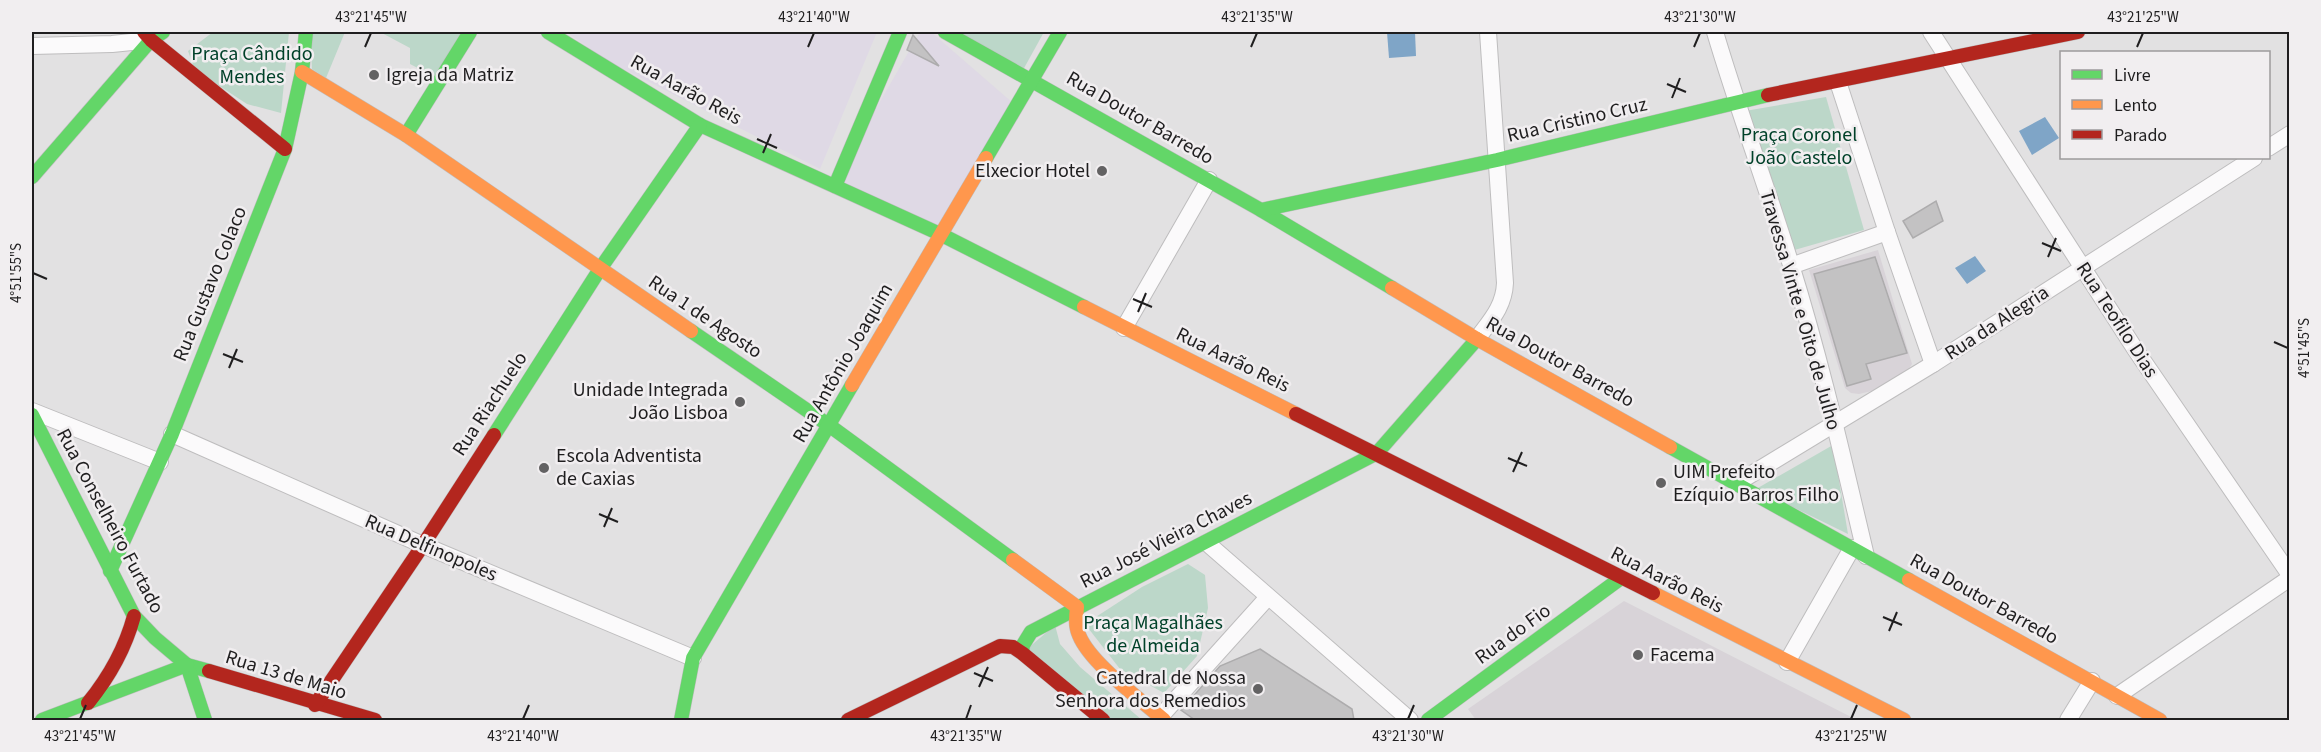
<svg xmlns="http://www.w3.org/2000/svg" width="2321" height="752" viewBox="0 0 2321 752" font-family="'Source Sans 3',sans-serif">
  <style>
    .commercial { fill: #dfd9e5 }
    .built { fill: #d8d3d8 }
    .green { fill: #bcd7c9 }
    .water { fill: #7fa5c7 }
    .building { fill: #c3c2c3; stroke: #adacad; stroke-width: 1.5 }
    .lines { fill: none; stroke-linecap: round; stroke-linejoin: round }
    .street-casing { stroke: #bebdbe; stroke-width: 18 }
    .fast-casing { stroke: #bebdbe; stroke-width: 15 }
    .slow-casing { stroke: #bebdbe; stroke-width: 15 }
    .jam-casing { stroke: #bebdbe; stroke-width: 15 }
    .street { stroke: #fbfafb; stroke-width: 16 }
    .fast { stroke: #63d668; stroke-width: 14 }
    .slow { stroke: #ff974d; stroke-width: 14 }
    .jam { stroke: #b3261e; stroke-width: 14 }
    .ticks { fill: none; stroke: #1f1e1f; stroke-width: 2 }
    .poi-dot { fill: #636263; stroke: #f1eef0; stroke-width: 2 }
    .labels { text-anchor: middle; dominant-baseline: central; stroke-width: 5; stroke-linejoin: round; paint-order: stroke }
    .park-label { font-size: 20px; fill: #004129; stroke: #f1eef0 }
    .poi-label { font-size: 20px; fill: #1f1e1f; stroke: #f1eef0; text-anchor: start }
    .street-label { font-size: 20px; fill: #1f1e1f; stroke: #f1eef0 }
    .neatline { fill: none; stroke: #1f1e1f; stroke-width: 2 }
    .ticks-label { font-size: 15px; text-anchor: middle; fill: #1f1e1f }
  </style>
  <rect width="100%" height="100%" fill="#e2e1e2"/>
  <g class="commercial">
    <path d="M566,32H877L820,169L608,61Z"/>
    <path d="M920,32H931L1014,104L939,241L830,189Z"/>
  </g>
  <g class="built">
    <path d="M1878,250L1912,364L1908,370L1880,389L1859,394L1851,393L1845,388L1809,270Z"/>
    <path d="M1624,601L1857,720H1476L1468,709Z"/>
  </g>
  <g class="green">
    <path d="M213,32H289L281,113L247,104L195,70L188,51Z"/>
    <path d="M310,32H345L326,78L312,69Z"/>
    <path d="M380,32H462L435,77L410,64V48Z"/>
    <path d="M943,32H1044L1023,70Z"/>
    <path d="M1826,97L1864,230L1791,251L1745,111Z"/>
    <path d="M1833,445L1848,534L1756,489Z"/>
    <path d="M1188,564L1205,575L1208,608L1197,656L1164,693L1120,669L1085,624L1142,587Z"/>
    <path d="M1055,625L1060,644L1080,667L1142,720H1112L1026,650Z"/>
  </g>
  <g class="water">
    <path d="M1387,32H1415L1416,56L1389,58Z"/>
    <path d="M2045,117L2059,138L2032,155L2019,131Z"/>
    <path d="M1975,256L1986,271L1967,284L1955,268Z"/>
  </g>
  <g class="building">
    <path d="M913,35L939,66L907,50Z"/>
    <path d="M1936,201L1943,221L1913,238L1903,221Z"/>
    <path d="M1875,257L1907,353L1866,364L1871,379L1847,386L1814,274Z"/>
    <path d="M1260,649L1352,709L1354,720H1195L1181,710L1220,666Z"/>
  </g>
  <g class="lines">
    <g class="street-casing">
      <g id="street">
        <path d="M1715,32C1738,110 1767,187 1791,265C1821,361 1843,459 1866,556"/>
        <path d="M1931,32L2135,349L2290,575"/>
        <path d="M32,46L112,44L151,40"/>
        <path d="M1838,82L1887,232L1933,364"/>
        <path d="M2268,148L2290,134"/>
        <path d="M1791,266L1887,232"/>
        <path d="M1124,328L1209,180"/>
        <path d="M1477,339C1490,321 1504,307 1505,283L1488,32"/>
        <path d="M32,411L160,462"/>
        <path d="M172,434L423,545L693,658"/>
        <path d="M1737,483L1933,364L2254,158"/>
        <path d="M1207,543L1410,720"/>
        <path d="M1787,662L1852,548"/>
        <path d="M2117,696L2290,578"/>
        <path d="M1160,717L1268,597"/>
        <path d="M2068,720L2092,681"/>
      </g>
    </g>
    <g class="fast-casing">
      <g id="fast">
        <path d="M548,32L700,125L940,234L1084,307"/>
        <path d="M945,32L1261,210L1392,288"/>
        <path d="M406,135L470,32"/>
        <path d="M986,158L1060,32"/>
        <path d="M32,177L151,40L163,32"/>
        <path d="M835,186L900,32"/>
        <path d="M1261,210L1497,160L1768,95"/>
        <path d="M691,331L830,426L1013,560"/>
        <path d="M32,415L134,616L155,638L187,665L209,671"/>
        <path d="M494,435L600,269L700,125"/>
        <path d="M1670,447L1909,580"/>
        <path d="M110,571L172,434L285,149L302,72L306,32"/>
        <path d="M1022,653L1023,645L1031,632L1377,453L1477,339"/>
        <path d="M187,665L205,720"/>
        <path d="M42,720L187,665"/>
        <path d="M681,720L693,658L852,385"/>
        <path d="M1428,720L1621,578"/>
      </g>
    </g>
    <g class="slow-casing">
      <g id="slow">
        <path d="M302,72L406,135L691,331"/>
        <path d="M1392,288L1477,339L1670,447"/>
        <path d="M1084,307L1296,414"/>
        <path d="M852,385L986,158"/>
        <path d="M1013,560L1077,607C1076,616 1075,626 1079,635C1090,663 1140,699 1164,720"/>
        <path d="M1909,580L2160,720"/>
        <path d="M1653,593L1904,720"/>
      </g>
    </g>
    <g class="jam-casing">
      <g id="jam">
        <path d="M144,32L151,40L285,149"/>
        <path d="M1768,95L2078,32"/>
        <path d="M1296,414L1653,593"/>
        <path d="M209,671L375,720"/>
        <path d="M88,703C110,676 125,649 134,616"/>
        <path d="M315,705L423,545L494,435"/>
        <path d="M848,720L1000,646L1013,647L1022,653L1103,720"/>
      </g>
    </g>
    <use href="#street" class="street"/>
    <use href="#fast" class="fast"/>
    <use href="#slow" class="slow"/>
    <use href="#jam" class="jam"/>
  </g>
  <path class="ticks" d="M365,47L371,33M808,47L814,33M1251,47L1257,33M1694,47L1700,33M2137,47L2143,33M1667,84L1686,92M1672,98L1680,78M757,139L777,148M763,153L771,134M2042,243L2061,251M2048,257L2056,238M33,273L47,279M1133,299L1152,307M1138,312L1146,293M2274,342L2288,348M223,354L243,362M229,368L237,349M1508,458L1527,466M1513,472L1522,452M599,514L618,522M604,527L612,508M1883,617L1902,625M1889,631L1897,612M974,673L993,681M979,687L988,667M80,719L86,705M523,719L529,705M966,719L971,705M1408,719L1414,705M1851,719L1857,705"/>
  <g class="poi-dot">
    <circle cx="374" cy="75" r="6"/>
    <circle cx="1102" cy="171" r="6"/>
    <circle cx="740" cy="402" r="6"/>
    <circle cx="544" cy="468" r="6"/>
    <circle cx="1661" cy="483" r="6"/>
    <circle cx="1638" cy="655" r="6"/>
    <circle cx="1258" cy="689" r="6"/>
  </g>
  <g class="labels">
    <g class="park-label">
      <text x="252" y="54">Praça Cândido<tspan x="252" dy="23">Mendes</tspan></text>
      <text x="1799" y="135">Praça Coronel<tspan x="1799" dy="23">João Castelo</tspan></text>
      <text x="1153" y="623">Praça Magalhães<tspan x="1153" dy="23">de Almeida</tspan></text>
    </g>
    <g class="poi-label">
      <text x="386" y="75">Igreja da Matriz</text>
      <text x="1090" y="171" text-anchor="end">Elxecior Hotel</text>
      <text x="728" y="390" text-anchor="end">Unidade Integrada<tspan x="728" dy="23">João Lisboa</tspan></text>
      <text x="556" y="456">Escola Adventista<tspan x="556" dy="23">de Caxias</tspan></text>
      <text x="1673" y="472">UIM Prefeito<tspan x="1673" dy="23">Ezíquio Barros Filho</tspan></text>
      <text x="1650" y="655">Facema</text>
      <text x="1246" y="678" text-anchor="end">Catedral de Nossa<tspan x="1246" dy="23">Senhora dos Remedios</tspan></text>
    </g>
    <g class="street-label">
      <text transform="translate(686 90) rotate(29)">Rua Aarão Reis</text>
      <text transform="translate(1140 118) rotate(30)">Rua Doutor Barredo</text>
      <text transform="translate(1577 120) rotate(-13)">Rua Cristino Cruz</text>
      <text transform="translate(210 284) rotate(-68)">Rua Gustavo Colaco</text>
      <text transform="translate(1800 310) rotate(74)">Travessa Vinte e Oito de Julho</text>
      <text transform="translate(705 317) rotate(34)">Rua 1 de Agosto</text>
      <text transform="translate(2117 320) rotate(57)">Rua Teofilo Dias</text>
      <text transform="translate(1997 323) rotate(-33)">Rua da Alegria</text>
      <text transform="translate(1233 360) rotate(26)">Rua Aarão Reis</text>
      <text transform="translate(1560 362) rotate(29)">Rua Doutor Barredo</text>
      <text transform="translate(843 363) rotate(-60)">Rua Antônio Joaquim</text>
      <text transform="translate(490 404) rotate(-57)">Rua Riachuelo</text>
      <text transform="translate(110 521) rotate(62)">Rua Conselheiro Furtado</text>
      <text transform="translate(1166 540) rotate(-27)">Rua José Vieira Chaves</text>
      <text transform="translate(431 548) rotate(23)">Rua Delfinopoles</text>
      <text transform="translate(1667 580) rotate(27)">Rua Aarão Reis</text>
      <text transform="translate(1984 599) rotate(29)">Rua Doutor Barredo</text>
      <text transform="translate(1513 634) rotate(-36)">Rua do Fio</text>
      <text transform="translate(286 675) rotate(17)">Rua 13 de Maio</text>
    </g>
  </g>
  <rect width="2321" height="752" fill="none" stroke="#f1eef0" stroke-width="66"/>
  <rect x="2060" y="51" width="210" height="108" fill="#f1eef0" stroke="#9d9b9c" stroke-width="1.5"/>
  <rect x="2072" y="70" width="30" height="9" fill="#63d668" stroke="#9d9b9c" stroke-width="1.5"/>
  <text x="2114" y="81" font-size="18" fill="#1f1e1f">Livre</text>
  <rect x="2072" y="100" width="30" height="9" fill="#ff974d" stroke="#9d9b9c" stroke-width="1.5"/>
  <text x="2114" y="111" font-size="18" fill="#1f1e1f">Lento</text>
  <rect x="2072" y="130" width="30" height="9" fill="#b3261e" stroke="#9d9b9c" stroke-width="1.5"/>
  <text x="2114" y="141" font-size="18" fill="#1f1e1f">Parado</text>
  <rect x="33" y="33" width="2255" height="686" class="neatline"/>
  <g class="ticks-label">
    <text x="371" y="22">43°21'45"W</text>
    <text x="814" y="22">43°21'40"W</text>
    <text x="1257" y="22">43°21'35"W</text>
    <text x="1700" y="22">43°21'30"W</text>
    <text x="2143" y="22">43°21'25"W</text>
    <text transform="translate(16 273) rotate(-90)" y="5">4°51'55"S</text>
    <text transform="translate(2304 348) rotate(-90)" y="5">4°51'45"S</text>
    <text x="80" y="741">43°21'45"W</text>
    <text x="523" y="741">43°21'40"W</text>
    <text x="966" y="741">43°21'35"W</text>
    <text x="1408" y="741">43°21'30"W</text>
    <text x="1851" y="741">43°21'25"W</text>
  </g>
</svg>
